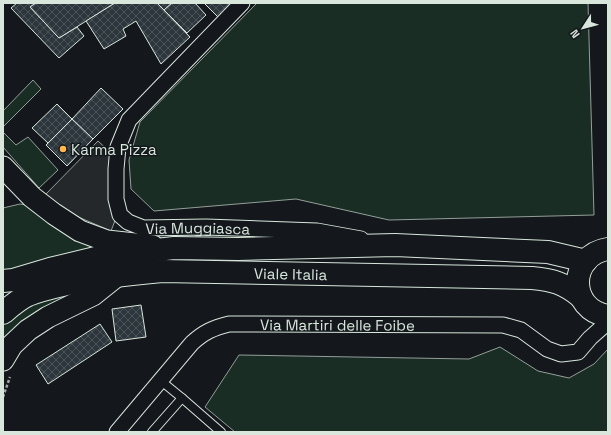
<svg xmlns="http://www.w3.org/2000/svg" width="611" height="435" viewBox="0 0 611 435" font-family="'Space Grotesk',sans-serif">
  <style>
    .green { fill: #1a2d24; stroke: #939e99 }
    .parking { fill: #24282b; stroke: #939e99 }
    .building { fill: url(#building-cross-hatch); stroke: #d8e6dc }
    .lines { fill: none; stroke-linecap: round; stroke-linejoin: round }
    .service-casing { stroke: #d8e6dc; stroke-width: 10 }
    .minor-casing { stroke: #d8e6dc; stroke-width: 17 }
    .secondary-casing { stroke: #d8e6dc; stroke-width: 23 }
    .primary-casing { stroke: #d8e6dc; stroke-width: 24 }
    .path { stroke: #9da8a2; stroke-width: 2.5; stroke-dasharray: 3 2; stroke-linecap: butt }
    .service { stroke: #14181c; stroke-width: 8 }
    .minor { stroke: #14181c; stroke-width: 15 }
    .secondary { stroke: #14181c; stroke-width: 21 }
    .primary { stroke: #14181c; stroke-width: 22 }
    .poi-dot { fill: #ffb74d; stroke: #14181c; stroke-width: 1.5 }
    .labels { text-anchor: middle; dominant-baseline: central; stroke-width: 3; stroke-linejoin: round; paint-order: stroke }
    .poi-label { font-size: 15px; fill: #d8e6dc; stroke: #14181c; text-anchor: start }
    .street-label { font-size: 15px; fill: #d8e6dc; stroke: #14181c }
  </style>
  <defs>
    <pattern id="building-cross-hatch" width="8" height="8" patternUnits="userSpaceOnUse"><rect width="8" height="8" fill="#2c363c"/><path d="M0 0l8 8M0 8l8-8" fill="none" stroke="#4a5358"/></pattern>
  </defs>
  <rect width="100%" height="100%" fill="#14181c"/>
  <g class="green">
    <path d="M257,3H588L594,215L389,220L296,199L154,211L131,189L129,160L140,122Z"/>
    <path d="M33,80L41,89L3,127V111Z"/>
    <path d="M3,132L16,145L28,137L58,170L39,188L3,147Z"/>
    <path d="M20,204L33,206L103,248L3,272V208Z"/>
    <path d="M78,289L3,348V325L17,311L32,301Z"/>
    <path d="M500,347L538,371L569,378L594,364L608,349V432H235L205,407L239,355L469,359Z"/>
  </g>
  <path class="parking" d="M98,141L110,152L109,166V182L116,218L111,231L76,216L45,195Z"/>
  <g class="building">
    <path d="M17,3H36L30,7L59,38L77,27L84,36L59,58L11,8Z"/>
    <path d="M36,3H115L59,38L30,7Z"/>
    <path d="M115,3H157L190,37L161,64L136,21L123,29L126,36L104,49L86,21Z"/>
    <path d="M157,3H172L164,10Z"/>
    <path d="M172,3H195L206,15L187,33L164,10Z"/>
    <path d="M204,3H232L218,17Z"/>
    <path d="M101,88L123,109L93,139L72,119Z"/>
    <path d="M57,104L72,119L48,143L32,128Z"/>
    <path d="M72,119L93,139L67,166L46,145Z"/>
    <path d="M141,305L146,337L116,341L112,309Z"/>
    <path d="M100,324L112,342L48,384L36,365Z"/>
  </g>
  <g class="lines">
    <g class="service-casing">
      <g id="service">
        <path d="M160,380L182,398L221,432"/>
        <path d="M152,432L182,398"/>
      </g>
    </g>
    <g class="minor-casing">
      <g id="minor">
        <path id="s1" d="M242,3L129,120L118,147L116,169V199L120,215L128,222L143,228L206,227L317,231L361,239"/>
        <path id="s2" d="M117,432L192,343C204,332 213,328 229,324L503,325L521,330L547,349L561,354L578,352L590,338L608,322"/>
      </g>
    </g>
    <g class="secondary-casing">
      <g id="secondary">
        <path d="M3,167L32,197L54,214L80,231L107,241L153,246"/>
        <path d="M3,360L12,345L28,330L48,317L93,295L118,275"/>
      </g>
    </g>
    <g class="primary-casing">
      <g id="primary">
        <path d="M608,249C568,255 568,310 608,316"/>
        <path d="M3,281L13,280L50,269L104,256L174,248L238,249L395,245L548,252L586,261"/>
        <path id="s3" d="M3,313C10,307 19,299 28,295C40,290 54,287 67,284C98,277 130,274 162,271L532,278C553,280 564,283 581,297"/>
      </g>
    </g>
    <path class="path" d="M3,397L10,377"/>
    <use href="#service" class="service"/>
    <use href="#minor" class="minor"/>
    <use href="#secondary" class="secondary"/>
    <use href="#primary" class="primary"/>
  </g>
  <circle class="poi-dot" cx="63" cy="149" r="4"/>
  <g class="labels">
    <g class="poi-label">
      <text x="71" y="149">Karma Pizza</text>
    </g>
    <g class="street-label">
      <text stroke="none"><textPath href="#s1" startOffset="342">Via Muggiasca</textPath></text>
      <text stroke="none"><textPath href="#s3" startOffset="296">Viale Italia</textPath></text>
      <text stroke="none"><textPath href="#s2" startOffset="267">Via Martiri delle Foibe</textPath></text>
    </g>
  </g>
  <rect width="611" height="435" fill="none" stroke="#d8e6dc" stroke-width="8"/>
  <g transform="translate(583 28) rotate(234)" stroke="#14181c" stroke-width="3" paint-order="stroke">
  <path d="M0-3L7 15L0 10L-7 15Z" fill="#d8e6dc"/>
  <text y="-6" font-size="11" font-weight="bold" text-anchor="middle" fill="#d8e6dc">N</text>
  </g>
</svg>
